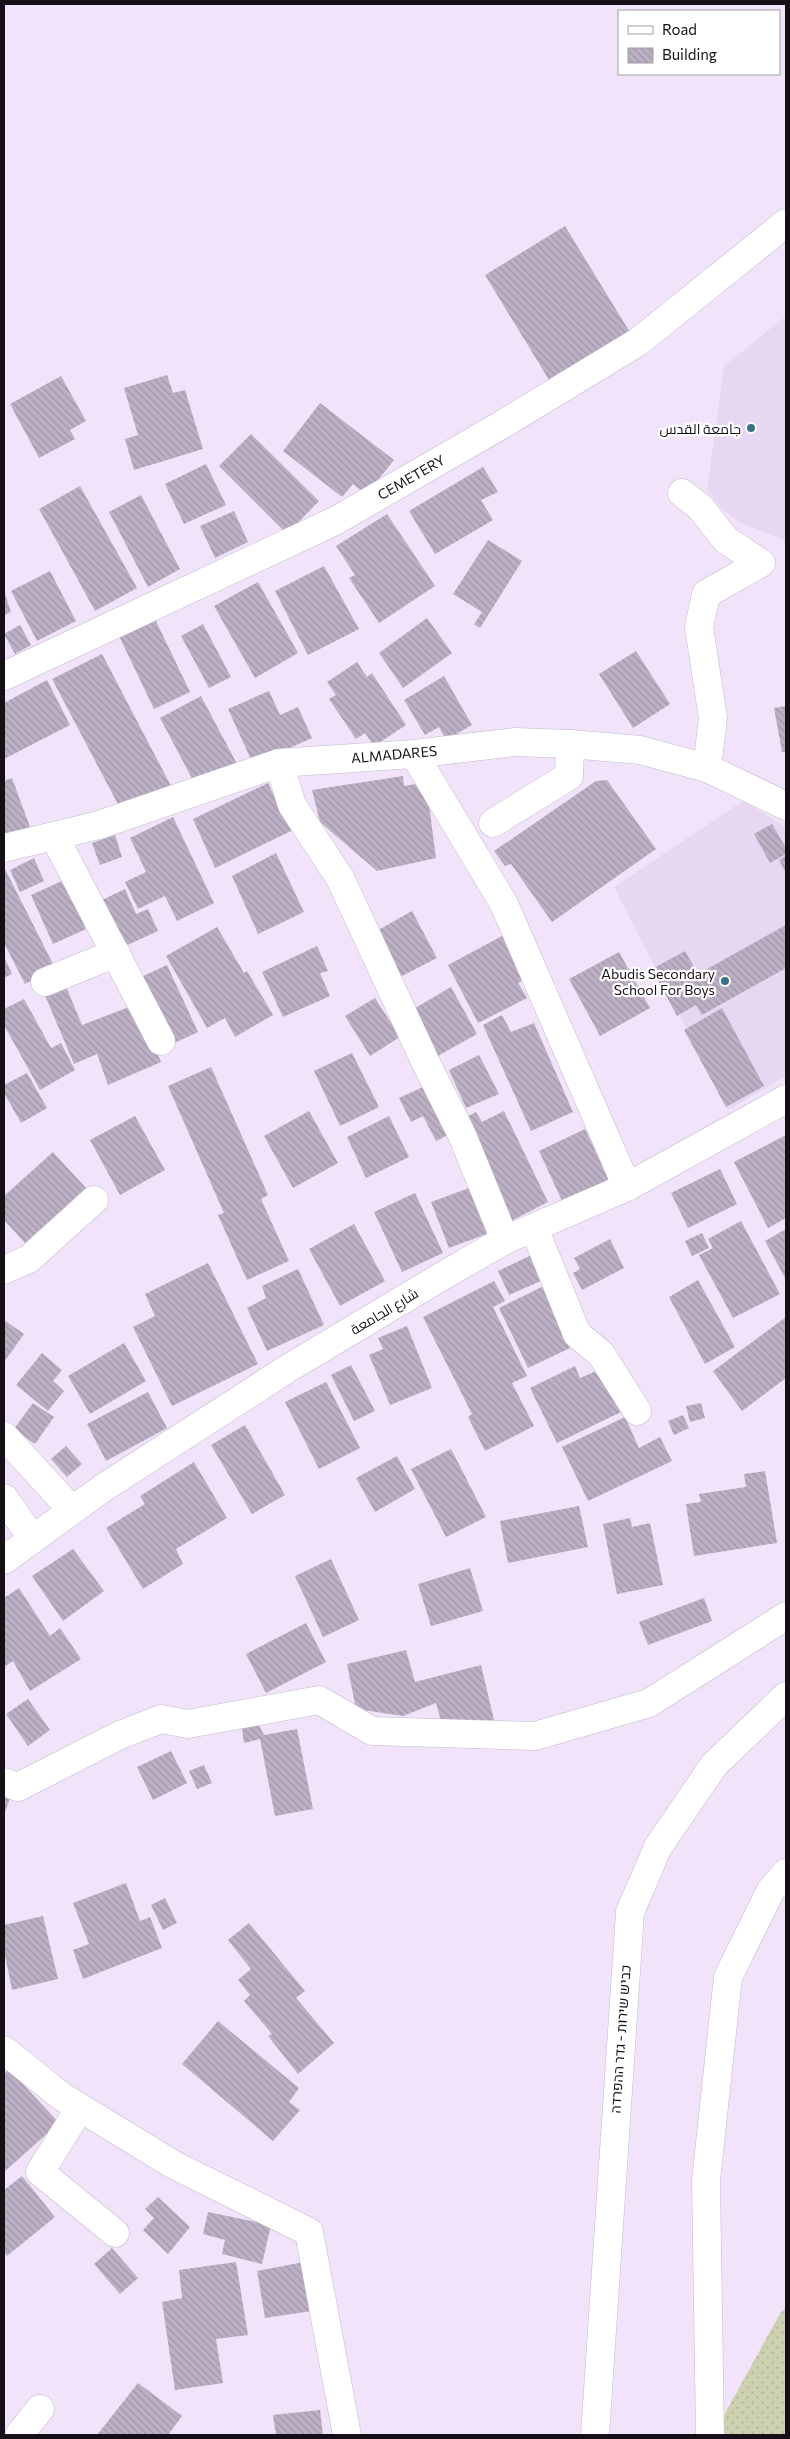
<svg xmlns="http://www.w3.org/2000/svg" width="790" height="2439" viewBox="0 0 790 2439" font-family="Commissioner,Cairo,Heebo,sans-serif">
  <style>
    .built { fill: #e7d7f3 }
    .grass { fill: url(#grass-dots) }
    .building { fill: url(#building-back-hatch) }
    .lines { fill: none; stroke-linecap: round; stroke-linejoin: round }
    .minor-casing { stroke: #c4b8cc; stroke-width: 29 }
    .major-casing { stroke: #c4b8cc; stroke-width: 29 }
    .minor { stroke: #fff; stroke-width: 28 }
    .major { stroke: #fff; stroke-width: 28 }
    .poi-dot { fill: #39718b; stroke: #fff; stroke-width: 2 }
    .labels { text-anchor: middle; dominant-baseline: central; stroke-width: 4.5; stroke-linejoin: round; paint-order: stroke }
    .poi-label { font-size: 14px; fill: #151017; stroke: #fff; text-anchor: end }
    .street-label { font-size: 14px; fill: #151017; stroke: #fff }
  </style>
  <defs>
    <pattern id="grass-dots" width="8" height="8" patternUnits="userSpaceOnUse" patternTransform="scale(1.25)"><rect width="8" height="8" fill="#ced1b0"/><path d="M2 2h.1M6 6h.1" fill="none" stroke="#b0b297" stroke-width="1.8" stroke-linecap="round"/></pattern>
    <pattern id="building-back-hatch" width="6" height="6" patternUnits="userSpaceOnUse" patternTransform="scale(1.25)"><rect width="6" height="6" fill="#bcb0c4"/><path d="M-1 5l2 2M0 0l6 6M5-1l2 2" fill="none" stroke="#a196a8"/></pattern>
  </defs>
  <rect width="100%" height="100%" fill="#f1e4fa"/>
  <g class="built">
    <path d="M786,316V541L739,522L725,512L707,491L724,366Z"/>
    <path d="M743,801L786,827V1076L728,1110L614,887Z"/>
  </g>
  <path class="grass" d="M786,2308V2435H713L781,2312Z"/>
  <g class="building">
    <path d="M565,226L631,334L551,383L485,275Z"/>
    <path d="M167,375L173,393L185,390L203,449L134,470L125,439L138,435L124,388Z"/>
    <path d="M61,376L86,421L70,430L75,439L39,458L10,404Z"/>
    <path d="M320,403L394,460L366,495L353,484L342,497L283,451Z"/>
    <path d="M251,434L319,501L287,534L219,466Z"/>
    <path d="M206,464L226,505L184,524L165,484Z"/>
    <path d="M483,467L498,492L481,500L493,520L435,554L409,511Z"/>
    <path d="M80,486L137,588L95,611L39,509Z"/>
    <path d="M141,495L180,569L148,587L109,512Z"/>
    <path d="M234,511L248,542L215,558L200,526Z"/>
    <path d="M387,514L435,586L379,623L349,578L355,575L336,546Z"/>
    <path d="M488,540L522,561L480,628L474,624L482,612L453,594Z"/>
    <path d="M324,566L359,629L308,655L275,591Z"/>
    <path d="M50,571L76,621L37,641L11,591Z"/>
    <path d="M258,582L298,653L255,678L214,606Z"/>
    <path d="M4,591L11,612L4,615Z"/>
    <path d="M427,618L452,653L403,688L379,653Z"/>
    <path d="M155,619L190,692L154,709L119,636Z"/>
    <path d="M203,624L231,677L209,688L181,636Z"/>
    <path d="M20,625L31,645L15,654L4,634Z"/>
    <path d="M636,651L670,704L633,728L599,674Z"/>
    <path d="M102,654L171,786L122,812L52,679Z"/>
    <path d="M357,662L367,677L372,673L406,725L374,746L365,733L356,739L329,699L336,695L327,682Z"/>
    <path d="M444,676L472,725L446,740L439,727L425,735L404,700Z"/>
    <path d="M47,680L70,725L4,759V703Z"/>
    <path d="M269,691L280,715L298,707L312,738L253,764L228,709Z"/>
    <path d="M201,696L237,764L196,786L160,718Z"/>
    <path d="M786,706V752H782L774,708Z"/>
    <path d="M403,776L404,786L426,782L436,858L377,871L320,822L312,790Z"/>
    <path d="M12,778L30,827L4,837V781Z"/>
    <path d="M607,780L656,849L552,922L511,864L505,866L494,851L596,781Z"/>
    <path d="M268,783L291,831L215,868L193,819Z"/>
    <path d="M173,817L214,903L177,921L165,896L138,909L125,882L146,872L130,838Z"/>
    <path d="M772,824L786,848V854L770,863L754,834Z"/>
    <path d="M115,835L122,857L100,865L92,843Z"/>
    <path d="M276,853L304,912L258,934L232,876Z"/>
    <path d="M786,856V873L779,860Z"/>
    <path d="M34,858L44,881L20,892L10,870Z"/>
    <path d="M4,867L55,968L25,984L4,943Z"/>
    <path d="M64,880L86,929L53,944L31,895Z"/>
    <path d="M125,889L136,914L148,909L158,931L121,948L100,901Z"/>
    <path d="M412,911L437,958L396,979L373,933Z"/>
    <path d="M786,925V968L702,1015L696,1005L677,1016L652,969L685,951L698,974Z"/>
    <path d="M217,927L244,973L247,971L273,1015L235,1037L225,1018L207,1028L166,956Z"/>
    <path d="M504,935L526,979L518,983L527,998L478,1023L448,965Z"/>
    <path d="M317,946L328,971L320,973L330,996L283,1017L262,972Z"/>
    <path d="M619,952L650,1008L600,1036L569,979Z"/>
    <path d="M4,956L12,974L4,978Z"/>
    <path d="M167,965L198,1032L170,1045L139,978Z"/>
    <path d="M65,984L82,1025L137,1004L161,1062L108,1085L97,1054L74,1064L44,993Z"/>
    <path d="M451,987L477,1034L436,1057L410,1011Z"/>
    <path d="M375,998L400,1037L370,1056L345,1016Z"/>
    <path d="M24,999L51,1048L61,1043L75,1070L40,1090L4,1025V1009Z"/>
    <path d="M722,1008L764,1086L726,1107L684,1030Z"/>
    <path d="M502,1015L511,1032L534,1023L573,1112L531,1131L483,1025Z"/>
    <path d="M352,1053L379,1107L340,1126L314,1071Z"/>
    <path d="M479,1055L499,1094L466,1108L449,1070Z"/>
    <path d="M211,1067L268,1195L261,1199L289,1261L247,1280L218,1215L224,1213L168,1086Z"/>
    <path d="M27,1073L47,1108L21,1123L4,1093V1085Z"/>
    <path d="M434,1082L458,1130L436,1141L423,1116L411,1122L399,1098Z"/>
    <path d="M309,1111L338,1163L293,1188L264,1136Z"/>
    <path d="M504,1111L548,1202L509,1222L461,1120L476,1112L482,1122Z"/>
    <path d="M135,1116L165,1170L120,1195L90,1140Z"/>
    <path d="M389,1116L409,1157L366,1178L347,1137Z"/>
    <path d="M585,1129L610,1181L563,1203L539,1151Z"/>
    <path d="M786,1135V1218L768,1228L734,1162Z"/>
    <path d="M53,1152L86,1188L25,1243L4,1220V1196Z"/>
    <path d="M720,1169L737,1204L688,1228L671,1193Z"/>
    <path d="M472,1187L489,1233L449,1248L431,1202Z"/>
    <path d="M415,1193L443,1253L402,1272L374,1212Z"/>
    <path d="M741,1221L780,1294L733,1318L699,1255L713,1248L708,1239Z"/>
    <path d="M354,1224L385,1281L340,1306L309,1249Z"/>
    <path d="M786,1229V1280L765,1241Z"/>
    <path d="M702,1233L709,1248L692,1256L685,1241Z"/>
    <path d="M610,1239L624,1268L582,1290L573,1273L580,1269L574,1258Z"/>
    <path d="M540,1251L552,1276L509,1295L498,1271Z"/>
    <path d="M208,1263L258,1364L172,1406L133,1327L155,1316L145,1294Z"/>
    <path d="M298,1269L324,1325L267,1351L247,1308L266,1298L262,1286Z"/>
    <path d="M698,1280L735,1347L705,1364L669,1297Z"/>
    <path d="M494,1281L505,1301L493,1307L527,1376L512,1383L534,1426L485,1451L468,1417L472,1414L423,1317Z"/>
    <path d="M550,1283L559,1325L570,1348L528,1368L499,1308Z"/>
    <path d="M786,1317V1378L742,1411L713,1371Z"/>
    <path d="M4,1320L24,1334L4,1362Z"/>
    <path d="M407,1326L432,1388L390,1405L369,1355L383,1349L378,1338Z"/>
    <path d="M124,1343L146,1381L90,1414L68,1376Z"/>
    <path d="M42,1353L62,1370L53,1381L64,1391L48,1411L16,1385Z"/>
    <path d="M351,1365L375,1411L354,1421L331,1375Z"/>
    <path d="M575,1366L580,1378L601,1369L621,1412L557,1443L530,1388Z"/>
    <path d="M326,1382L360,1448L319,1469L285,1402Z"/>
    <path d="M148,1392L167,1428L106,1461L87,1424Z"/>
    <path d="M33,1403L54,1417L35,1444L14,1429Z"/>
    <path d="M701,1403L705,1418L690,1422L686,1406Z"/>
    <path d="M683,1415L689,1428L674,1435L668,1421Z"/>
    <path d="M625,1417L639,1448L660,1437L672,1461L588,1501L562,1447Z"/>
    <path d="M245,1425L285,1495L252,1514L211,1445Z"/>
    <path d="M66,1446L82,1464L67,1477L51,1459Z"/>
    <path d="M451,1449L486,1517L446,1537L411,1469Z"/>
    <path d="M397,1456L415,1489L375,1512L356,1478Z"/>
    <path d="M194,1462L227,1518L176,1549L183,1564L143,1589L106,1528L145,1504L140,1496Z"/>
    <path d="M765,1471L777,1543L694,1556L686,1504L701,1502L699,1494L746,1487L744,1474Z"/>
    <path d="M579,1506L588,1547L508,1563L500,1521Z"/>
    <path d="M630,1518L632,1527L650,1523L663,1585L617,1594L603,1524Z"/>
    <path d="M73,1549L104,1591L63,1621L32,1576Z"/>
    <path d="M331,1559L359,1620L323,1637L295,1576Z"/>
    <path d="M470,1568L483,1611L431,1626L418,1584Z"/>
    <path d="M19,1588L50,1636L60,1628L81,1659L30,1691L13,1661L4,1667V1598Z"/>
    <path d="M704,1598L712,1621L648,1645L639,1622Z"/>
    <path d="M306,1623L326,1662L266,1693L246,1654Z"/>
    <path d="M406,1650L415,1682L481,1665L494,1720L444,1732L436,1703L403,1716L356,1709L347,1664Z"/>
    <path d="M28,1699L50,1730L28,1746L6,1714Z"/>
    <path d="M259,1725L264,1735L297,1729L313,1809L275,1816L260,1739L244,1743L242,1729Z"/>
    <path d="M171,1751L187,1783L153,1800L137,1767Z"/>
    <path d="M204,1765L212,1783L197,1789L189,1771Z"/>
    <path d="M4,1795L10,1798L4,1815Z"/>
    <path d="M126,1883L140,1921L150,1917L162,1948L83,1979L73,1950L89,1944L73,1903Z"/>
    <path d="M165,1898L177,1923L163,1930L151,1905Z"/>
    <path d="M43,1916L58,1979L12,1990L4,1950V1925Z"/>
    <path d="M249,1923L305,1991L296,1998L334,2043L298,2074L268,2036L272,2034L244,2001L250,1995L238,1980L251,1969L228,1940Z"/>
    <path d="M218,2021L299,2088L289,2102L300,2110L273,2141L182,2064Z"/>
    <path d="M9,2069L59,2123L4,2172V2074Z"/>
    <path d="M22,2176L55,2217L7,2256L4,2252V2190Z"/>
    <path d="M158,2197L190,2227L168,2254L143,2230L154,2218L145,2209Z"/>
    <path d="M208,2212L271,2225L262,2264L222,2254L225,2240L203,2234Z"/>
    <path d="M112,2248L138,2278L120,2294L94,2264Z"/>
    <path d="M236,2262L248,2335L216,2339L223,2383L175,2390L162,2302L182,2298L179,2270Z"/>
    <path d="M304,2262L312,2311L265,2318L257,2271Z"/>
    <path d="M138,2383L182,2416L168,2435H97Z"/>
    <path d="M320,2410L323,2435H276L273,2415Z"/>
  </g>
  <g class="lines">
    <g class="minor-casing">
      <g id="minor">
        <path d="M682,493L700,507L726,540L761,563L706,594L699,627L713,718L707,768"/>
        <path d="M4,676L335,521L503,424L638,342L786,223"/>
        <path d="M414,754L504,904L627,1187"/>
        <path d="M279,763L292,805L340,878L425,1061L462,1135L505,1240"/>
        <path d="M493,823L569,776L570,744"/>
        <path d="M54,836L161,1041"/>
        <path d="M4,848L99,825L279,763L414,754L515,742L570,744L640,750L707,768L786,806"/>
        <path d="M45,982L116,953"/>
        <path d="M534,1228L577,1334L601,1354L637,1411"/>
        <path d="M4,1270L29,1259L94,1200"/>
        <path d="M4,1436L72,1510"/>
        <path d="M4,1498L33,1539"/>
        <path d="M4,1782L18,1787L120,1735L161,1719L188,1724L319,1700L372,1731L535,1736L649,1703L786,1616"/>
        <path d="M4,2050L61,2096L174,2165L309,2232L347,2435"/>
        <path d="M80,2108L40,2172L115,2233"/>
        <path d="M19,2435L40,2409"/>
        <path d="M595,2435L630,1912L658,1847L714,1765L786,1696"/>
        <path d="M710,2435L706,2180L728,1977L771,1890L786,1873"/>
      </g>
    </g>
    <g class="major-casing">
      <path id="major" d="M4,1560L103,1488L287,1369L439,1278L505,1240L627,1187L786,1099"/>
    </g>
    <use href="#minor" class="minor"/>
    <use href="#major" class="major"/>
  </g>
  <g class="poi-dot">
    <circle cx="751" cy="428" r="5"/>
    <circle cx="725" cy="981" r="5"/>
  </g>
  <g class="labels">
    <g class="poi-label">
      <text x="741" y="428">جامعة القدس</text>
      <text x="715" y="973">Abudis Secondary<tspan x="715" dy="16">School For Boys</tspan></text>
    </g>
    <g class="street-label">
      <text transform="translate(411 477) rotate(-30)">CEMETERY</text>
      <text transform="translate(394 754) rotate(-5)">ALMADARES</text>
      <text transform="translate(384 1311) rotate(-31)">شارع الجامعة</text>
      <text transform="translate(620 2039) rotate(-86)">כביש שירות - גדר ההפרדה</text>
    </g>
  </g>
  <rect width="790" height="2439" fill="none" stroke="#151017" stroke-width="10"/>
  <rect x="618" y="10" width="162" height="65" fill="#ffffff" stroke="#a19fa2"/>
  <rect x="628" y="26" width="25" height="8" fill="#ffffff" stroke="#a19fa2"/>
  <text x="662" y="35" font-size="15" fill="#151017">Road</text>
  <rect x="628" y="48" width="25" height="15" fill="url(#building-back-hatch)" stroke="#a19fa2"/>
  <text x="662" y="60" font-size="15" fill="#151017">Building</text>
</svg>
